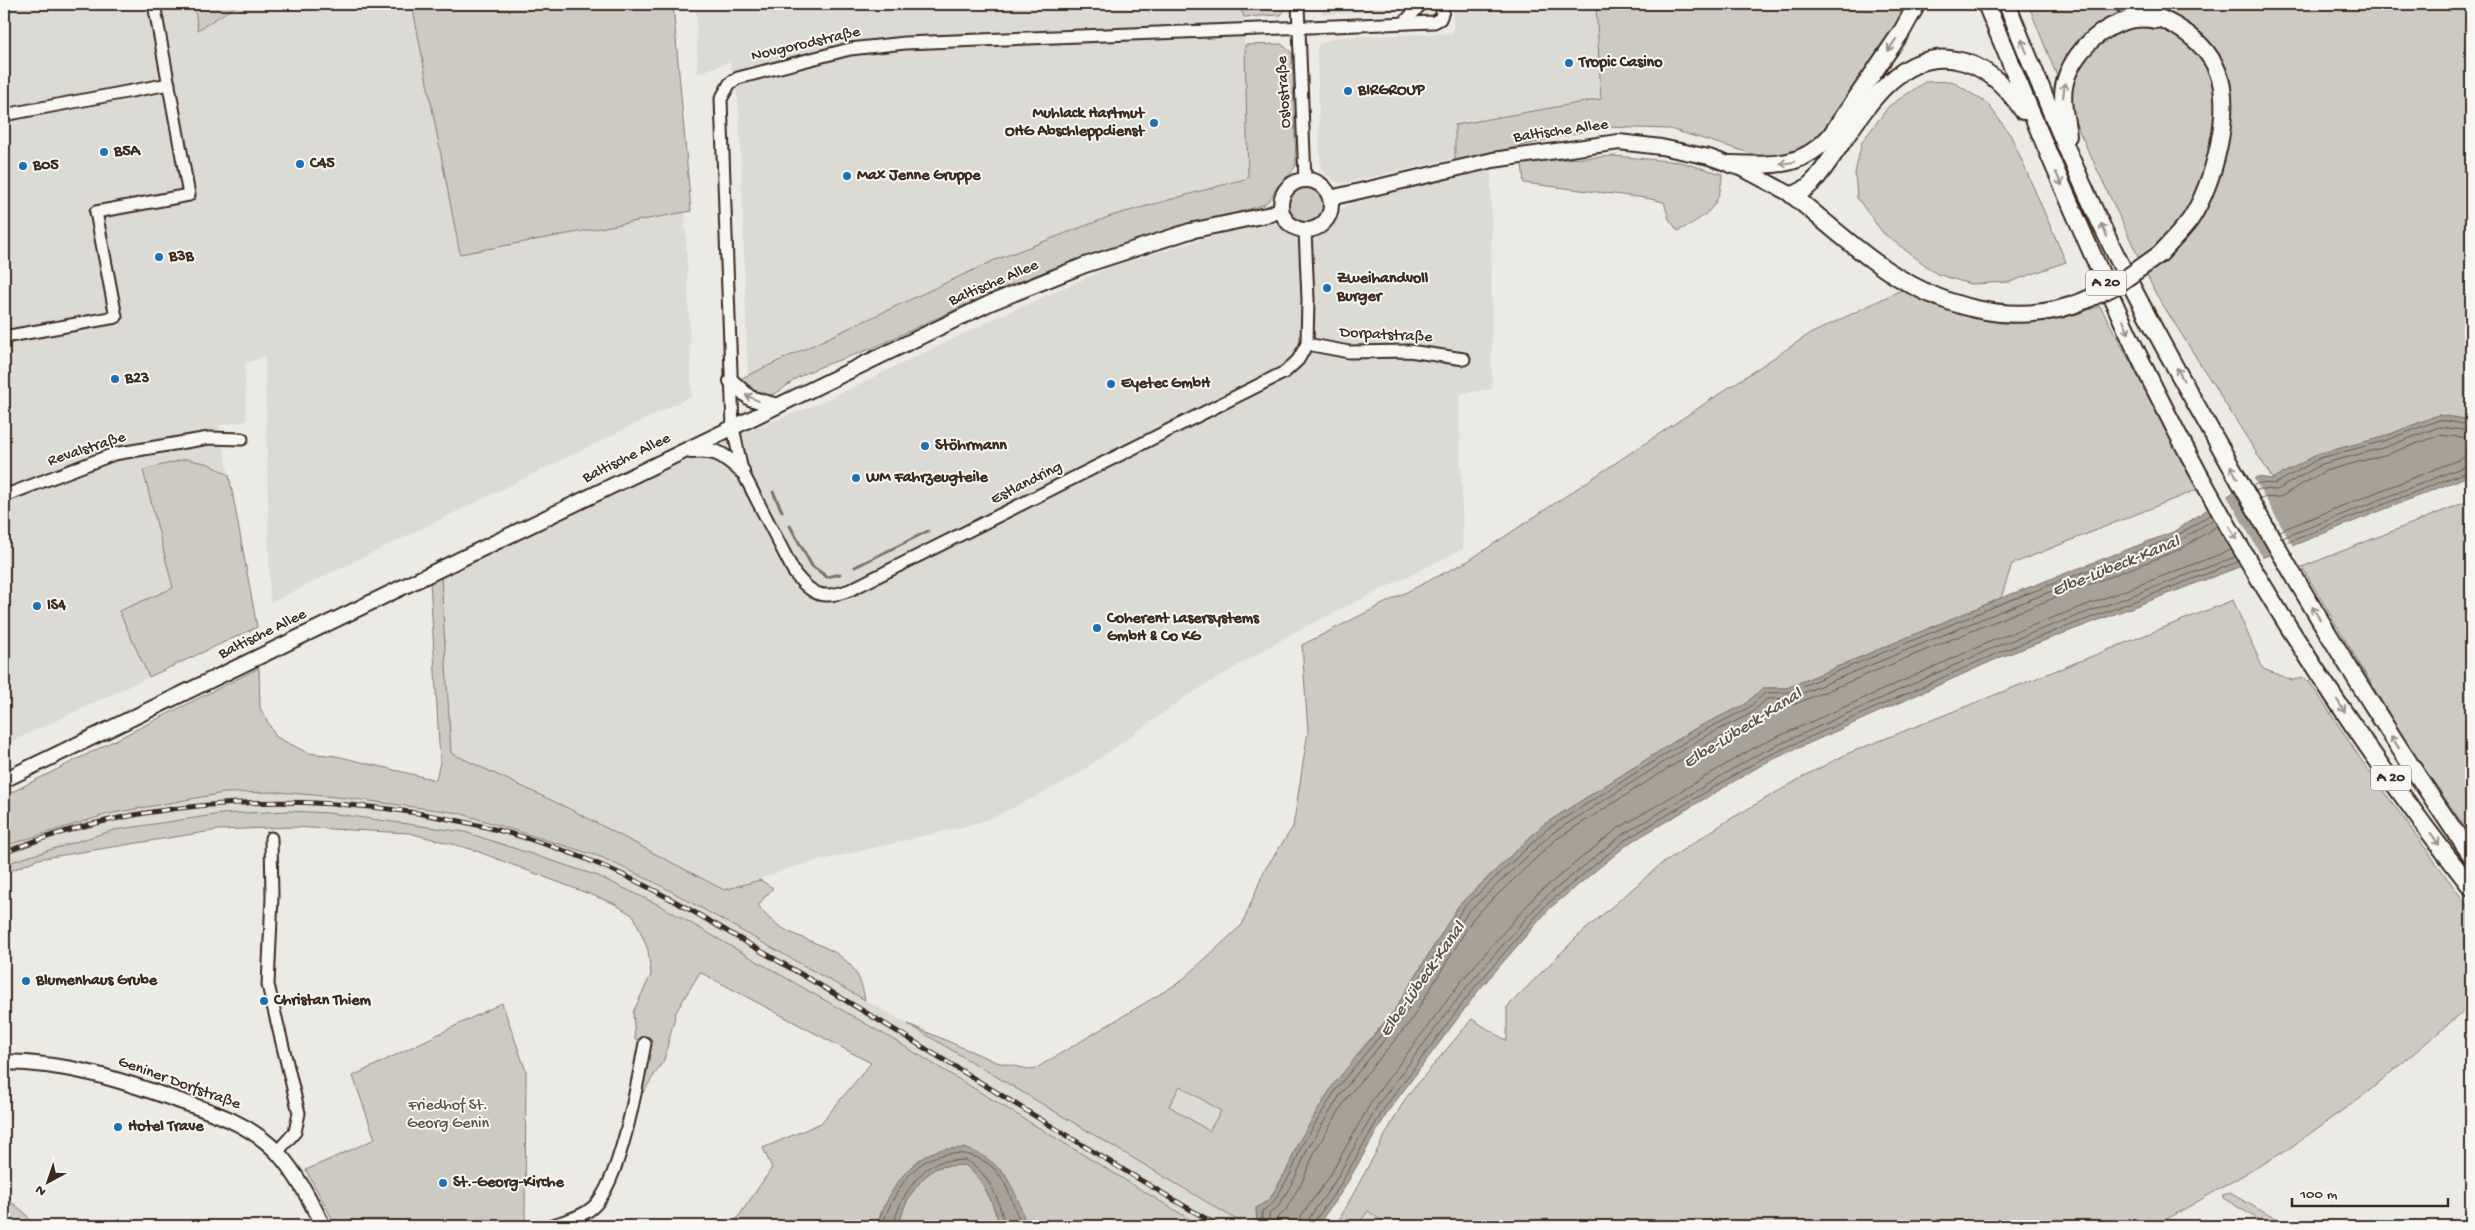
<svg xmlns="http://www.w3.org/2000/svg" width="2475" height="1230" viewBox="0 0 2475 1230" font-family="'Gochi Hand',sans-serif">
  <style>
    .built { fill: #dcdad4 }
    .green { fill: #cdcac4; stroke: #847a71; fill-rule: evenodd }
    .water { fill: #a8a198; stroke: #7c7167 }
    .pier { fill: #ebeae5 }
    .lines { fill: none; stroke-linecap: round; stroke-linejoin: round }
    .shore { stroke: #675a4f; stroke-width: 1 }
    .stream { stroke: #7c7167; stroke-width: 3 }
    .minor-casing { stroke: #3b2a1e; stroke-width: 15 }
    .major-casing { stroke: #3b2a1e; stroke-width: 18 }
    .highway-casing { stroke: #3b2a1e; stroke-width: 20 }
    .minor { stroke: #f6f6f2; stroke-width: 11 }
    .major { stroke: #f6f6f2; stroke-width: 14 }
    .highway { stroke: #f6f6f2; stroke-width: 16 }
    .rail-casing { stroke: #3b2a1e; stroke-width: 5 }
    .rail { stroke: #f6f6f2; stroke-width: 3; stroke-dasharray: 9; stroke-linecap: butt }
    .highway-bridge-casing { stroke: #3b2a1e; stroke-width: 20; stroke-linecap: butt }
    .highway-bridge { stroke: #f6f6f2; stroke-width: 16 }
    .oneway { stroke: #989088 }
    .poi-dot { fill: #1f6fb2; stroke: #f6f6f2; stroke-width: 2 }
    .labels { text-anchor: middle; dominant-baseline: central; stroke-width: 4; stroke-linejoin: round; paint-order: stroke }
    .shield { fill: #f6f6f2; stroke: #73675e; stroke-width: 1 }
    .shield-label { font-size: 15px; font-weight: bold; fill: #3b2a1e }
    .street-label { font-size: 16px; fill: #3b2a1e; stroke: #f6f6f2 }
    .poi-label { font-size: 16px; font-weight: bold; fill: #3b2a1e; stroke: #f6f6f2; text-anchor: start }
    .park-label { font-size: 16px; fill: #605248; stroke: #f6f6f2 }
    .water-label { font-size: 18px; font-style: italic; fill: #615449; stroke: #f6f6f2 }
  </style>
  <rect width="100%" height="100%" fill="#ebeae5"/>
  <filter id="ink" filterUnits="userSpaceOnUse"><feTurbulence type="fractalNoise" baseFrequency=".02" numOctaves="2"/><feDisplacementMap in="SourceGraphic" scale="10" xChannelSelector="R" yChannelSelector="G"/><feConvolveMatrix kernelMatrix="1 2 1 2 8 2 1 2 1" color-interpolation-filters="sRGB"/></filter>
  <g filter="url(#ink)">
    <g class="built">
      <path d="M4,4H194L199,30L239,4H412L460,253L685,212L692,396L270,603L265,356L245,364L246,421L219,425L229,475L209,464L143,470L173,588L119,611L149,677L4,745Z"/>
      <path d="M696,4H1239L1244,17L1248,178L1111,216L995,260L748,376L739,105L730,62L698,73Z"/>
      <path d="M1317,4H1403L1396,11L1323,14Z"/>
      <path d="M1453,4H1596L1601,99L1455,125L1456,158L1345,183L1337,182L1327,176L1321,170L1320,159L1317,49L1319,44L1337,37L1453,33Z"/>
      <path d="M1491,168L1492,389L1459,394L1463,549L1291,634L1184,698L1071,779L992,818L974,824L789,868L739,887L724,890L572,810L451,753L441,576L699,450L818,404L998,317L1110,267L1247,226L1276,224L1291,236L1305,238L1320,235L1332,224L1340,210L1349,204Z"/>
      <path d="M278,792L347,798L459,813L601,857L660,885L908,1024L1247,1226H1201L894,1040L661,906L401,822L329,813L290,811L221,814L114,830L4,866V846L108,814L224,793Z"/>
      <path d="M1180,1086L1221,1111L1209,1131L1169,1106Z"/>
      <path d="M1368,1211L1389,1226H1357Z"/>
    </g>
    <g class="green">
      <path d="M194,4H239L198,30Z"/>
      <path d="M412,4H673L691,211L460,254Z"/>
      <path d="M1239,4H1290L1281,15L1244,17Z"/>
      <path d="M1596,4H1908L1905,12L1811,147L1770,159L1670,129L1603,127L1455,161V125L1601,99Z"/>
      <path d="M2028,4H2471V420L2438,415L2383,437L2318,454L2273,479L2156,294L2079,131Z"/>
      <path d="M1281,44L1292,53L1296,164C1292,175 1285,177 1278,186C1273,193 1271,200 1263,205C1216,220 1168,230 1121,245C1038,270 958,308 879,345C854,357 827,362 802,375C788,382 780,396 763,396C754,396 744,387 740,379L995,260L1111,216L1248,178L1245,45Z"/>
      <path d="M1952,81L1988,104L2011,136L2066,262L2010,282L1970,284L1937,274L1883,233L1857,198L1855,173L1862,142L1889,106L1925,82Z"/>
      <path d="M1614,156L1680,162L1722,174C1721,208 1706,216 1678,231L1669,219L1664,202L1646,198L1524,183L1522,162Z"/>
      <circle cx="1305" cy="206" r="19"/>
      <path d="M1903,289L1931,302L2047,319L2077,314L2100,306L2199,489L2012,564L2001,598L1787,688H1763L1744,705L1696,728L1543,825L1459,905L1394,1011L1360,1051L1298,1143L1287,1170L1269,1200L1256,1208L1257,1226H1247L908,1024L996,1062L1033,1070L1180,982L1242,925L1264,871L1293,827L1308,732L1302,645L1468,561L1808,335ZM1180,1086L1221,1111L1209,1131L1169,1106Z"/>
      <path d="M186,459L209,464L229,475L257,627L149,677L119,611L173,588L143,470Z"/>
      <path d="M2471,500V836L2404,739L2302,567Z"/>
      <path d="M441,576L451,753L572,810L724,890L760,880L773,888L758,905C788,952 855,932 865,1000L660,885L601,857L459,813L347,798L278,792L224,793L108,814L4,846V796L259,668L260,708L276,737L308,753L336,756L436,780L440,762L430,581Z"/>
      <path d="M2233,600L2263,669L2292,680L2304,678L2307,682L2309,681L2362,761L2471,911V1005L2369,1091L2287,1150L2155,1226H1390L1368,1211L1357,1226L1339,1220L1405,1099L1472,1019L1507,1041V1007L1577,937L1660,865L1727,821L1808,774L1849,753Z"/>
      <path d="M290,811L329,813L465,832L598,876L661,906L894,1040L1201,1226H1026L1005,1173L963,1148L883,1206L877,1226H732L772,1168L763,1148L821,1123L871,1063L700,972L676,1012L664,1060L642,1094L650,1042L635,1039L633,1012L651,975L648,950L634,916L613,903L471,849L409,833L292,827L218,830L38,859L4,874V866L14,861L114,830L221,814Z"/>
      <path d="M502,1003L526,1071L525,1221L511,1226H336L306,1170L375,1139L353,1076Z"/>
      <path d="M965,1165C985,1181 992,1202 1000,1226H899C902,1205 917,1179 937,1168C944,1165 957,1166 965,1165Z"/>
      <path d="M2230,1193L2288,1226H2269L2223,1198V1195Z"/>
      <path d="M4,1196L24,1212L34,1226H4Z"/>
    </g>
    <g class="water">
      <path d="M2438,415L2471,420V475L2231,570L2001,657L1765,763L1628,844L1550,908L1478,991L1389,1110L1343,1190L1317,1226H1257L1256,1208L1269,1200L1287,1170L1298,1143L1333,1085L1394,1011L1459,905L1543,825L1696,728L1744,705L1763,688H1787L2001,598L2173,532L2257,477L2273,479L2318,454L2383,437Z"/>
      <path d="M963,1148C1002,1158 1017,1189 1026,1226H1000C992,1202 985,1181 965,1165C957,1166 944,1165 937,1168C917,1179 902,1205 899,1226H877C886,1197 905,1162 936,1151C944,1148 955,1149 963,1148Z"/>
    </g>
    <g class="pier">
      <path d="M2253,477L2294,548L2273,556L2234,489Z"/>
      <path d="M2226,494L2264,560L2241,569L2206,508Z"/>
    </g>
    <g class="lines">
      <g class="shore">
        <path d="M2253,486L2258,483L2275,484L2320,458L2384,441L2439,420L2471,425"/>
        <path d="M2256,491L2260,489L2277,490L2322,464L2386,447L2439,427L2471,431"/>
        <path d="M2260,498L2280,497L2325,471L2388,454L2440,435L2471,438"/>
        <path d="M2279,531L2463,458L2471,457"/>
        <path d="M2282,538L2471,464"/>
        <path d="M2286,543L2471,470"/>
        <path d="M882,1226C888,1207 899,1185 914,1170C938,1146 982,1148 1001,1177C1010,1191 1015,1211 1022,1226"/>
        <path d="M894,1226C895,1207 917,1170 937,1163C945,1160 956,1161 965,1160C987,1169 1002,1204 1004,1226"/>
        <path d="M1262,1226V1211L1273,1203L1291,1173L1302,1145L1337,1088L1398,1014L1463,908L1547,829L1699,733L1747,709L1765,693L1788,692L2003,603L2175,537L2211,514"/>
        <path d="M1269,1226V1214L1279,1206L1296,1176L1308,1148L1342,1092L1403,1017L1468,912L1551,834L1702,738L1750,714L1767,699L1791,698L2006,609L2178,542L2214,519"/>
        <path d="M1276,1226L1277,1218L1285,1211L1303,1180L1315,1151L1348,1096L1410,1022L1474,917L1555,840L1705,745L1755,720L1770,707L1793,705L2008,616L2181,549L2217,526"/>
        <path d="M1299,1226L1301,1216L1328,1179L1373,1099L1463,979L1536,895L1617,829L1757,746L1994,640L2231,550"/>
        <path d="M1307,1226L1309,1218L1334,1183L1379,1103L1469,984L1542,900L1622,835L1760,753L1997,646L2235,557"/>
        <path d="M1313,1226L1314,1222L1339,1187L1385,1107L1474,988L1546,905L1625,840L1763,758L2000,652L2238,562"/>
      </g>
      <g class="stream">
        <path d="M773,492L782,511"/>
        <path d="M790,526L812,566L827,577L840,574"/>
        <path d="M855,567L928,531"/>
      </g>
      <g class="minor-casing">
        <g id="minor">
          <path d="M1298,4L1305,180"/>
          <path d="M1404,23L1421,4"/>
          <path d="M4,115L169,84"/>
          <path d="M1305,230L1308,299L1307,344L1298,360L1285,372L850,590C823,600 813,596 795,574L742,471L733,427L721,99L730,83L738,78L850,49L905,43L1434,22L1440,19L1443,11L1440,4"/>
          <path d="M4,337L116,317L96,212L189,195L154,4"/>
          <path d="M1307,344L1349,352L1409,351L1464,359"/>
          <path d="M4,496L114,454L209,438L242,439"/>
          <path d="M271,838L272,897L268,985L299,1113L295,1132L277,1152"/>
          <path d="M550,1226C564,1221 580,1218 592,1208C620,1185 638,1080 645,1043"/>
        </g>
      </g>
      <g class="major-casing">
        <g id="major">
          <circle cx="1306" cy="205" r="25"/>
          <path d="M1330,198L1493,160L1619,142L1661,147L1709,157L1745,170L1792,195"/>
          <path d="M731,381L750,398L777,406"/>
          <path d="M691,451C716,448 724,455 742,471"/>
          <path d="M4,780L990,303L1085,265L1190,231L1271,214L1281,209"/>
          <path d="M4,1062C68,1063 118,1079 177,1100C213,1112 250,1124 277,1152C297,1174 310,1200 323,1226"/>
        </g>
      </g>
      <g class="highway-casing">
        <g id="highway">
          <path d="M1986,4C2033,118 2081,232 2133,344C2222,533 2343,723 2471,887"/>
          <path d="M2007,4C2041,88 2075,173 2116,255C2149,322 2186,387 2223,452C2300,590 2381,725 2471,855"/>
          <path d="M2123,4C2159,16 2201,32 2217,70C2234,109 2213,186 2190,220C2181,232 2170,243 2160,254"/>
          <path d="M2068,136C2066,118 2060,100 2065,82C2075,45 2117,11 2156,20"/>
          <path d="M1730,164C1772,165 1801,169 1831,135L1902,31L1917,4"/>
          <path d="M1792,195C1811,190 1821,172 1832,157C1861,116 1897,48 1956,60C1986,65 2007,87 2023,111"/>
          <path d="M1792,195C1820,217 1846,241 1875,262C1936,306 2014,331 2086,300"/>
        </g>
      </g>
      <use href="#minor" class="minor"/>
      <use href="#major" class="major"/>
      <use href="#highway" class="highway"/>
      <g class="rail-casing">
        <path id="rail" d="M4,853C184,778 425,789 603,866C662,891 717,926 773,958C924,1044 1068,1140 1219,1226"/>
      </g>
      <use href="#rail" class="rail"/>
      <g class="highway-bridge-casing">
        <path id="highway-bridge" d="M2086,300L2115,286L2160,254"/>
      </g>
      <use href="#highway-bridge" class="highway-bridge"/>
    </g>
    <defs><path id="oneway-shaft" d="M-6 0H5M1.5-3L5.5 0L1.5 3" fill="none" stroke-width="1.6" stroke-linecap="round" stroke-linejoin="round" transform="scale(1.25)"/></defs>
    <g class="oneway">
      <use href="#oneway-shaft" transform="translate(1892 45) rotate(124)"/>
      <use href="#oneway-shaft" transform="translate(2024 46) rotate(-112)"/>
      <use href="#oneway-shaft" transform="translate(2064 90) rotate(-83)"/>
      <use href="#oneway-shaft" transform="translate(1787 163) rotate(172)"/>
      <use href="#oneway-shaft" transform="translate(2059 179) rotate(65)"/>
      <use href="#oneway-shaft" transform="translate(2104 230) rotate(-115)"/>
      <use href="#oneway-shaft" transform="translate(2126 327) rotate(66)"/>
      <use href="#oneway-shaft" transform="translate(2180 374) rotate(-119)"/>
      <use href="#oneway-shaft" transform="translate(752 398) rotate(-155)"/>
      <use href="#oneway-shaft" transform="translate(2234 472) rotate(-119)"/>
      <use href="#oneway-shaft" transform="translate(2233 533) rotate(61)"/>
      <use href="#oneway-shaft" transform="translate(2316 613) rotate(-121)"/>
      <use href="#oneway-shaft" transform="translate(2341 706) rotate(57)"/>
      <use href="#oneway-shaft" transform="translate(2395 742) rotate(-122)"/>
      <use href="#oneway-shaft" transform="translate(2435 839) rotate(54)"/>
    </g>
  </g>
  <g class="poi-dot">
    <circle cx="1569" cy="63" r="5"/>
    <circle cx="1348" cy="91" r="5"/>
    <circle cx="1154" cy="123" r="5"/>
    <circle cx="104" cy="152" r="5"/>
    <circle cx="300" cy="164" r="5"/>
    <circle cx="23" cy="166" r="5"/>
    <circle cx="847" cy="176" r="5"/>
    <circle cx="159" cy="257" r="5"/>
    <circle cx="1327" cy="288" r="5"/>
    <circle cx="115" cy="379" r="5"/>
    <circle cx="1111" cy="384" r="5"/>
    <circle cx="925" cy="446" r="5"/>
    <circle cx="856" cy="478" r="5"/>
    <circle cx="37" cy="606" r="5"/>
    <circle cx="1097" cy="628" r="5"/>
    <circle cx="26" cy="981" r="5"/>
    <circle cx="264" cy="1001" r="5"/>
    <circle cx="118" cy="1127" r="5"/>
    <circle cx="443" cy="1183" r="5"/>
  </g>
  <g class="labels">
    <g class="shield">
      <rect x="2086" y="270.5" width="40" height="25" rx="4"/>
      <rect x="2371" y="765.5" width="40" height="25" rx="4"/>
    </g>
    <g class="shield-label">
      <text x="2106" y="283">A 20</text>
      <text x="2391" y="778">A 20</text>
    </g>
    <g class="street-label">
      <text transform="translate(806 45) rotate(-13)">Novgorodstraße</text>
      <text transform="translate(1285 92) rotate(-93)">Oslostraße</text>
      <text transform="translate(1561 132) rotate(-8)">Baltische Allee</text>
      <text transform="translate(994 284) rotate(-23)">Baltische Allee</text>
      <text transform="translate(1386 336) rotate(3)">Dorpatstraße</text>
      <text transform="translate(87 450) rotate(-18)">Revalstraße</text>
      <text transform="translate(627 459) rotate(-26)">Baltische Allee</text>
      <text transform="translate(1027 484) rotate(-27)">Estlandring</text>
      <text transform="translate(263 635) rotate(-26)">Baltische Allee</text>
      <text transform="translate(179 1084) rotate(20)">Geniner Dorfstraße</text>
    </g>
    <g class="poi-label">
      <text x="1579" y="63">Tropic Casino</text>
      <text x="1358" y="91">BIRGROUP</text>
      <text x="1144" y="114" text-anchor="end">Muhlack Hartmut<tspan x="1144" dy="18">OHG Abschleppdienst</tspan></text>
      <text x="114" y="152">B5A</text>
      <text x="310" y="164">C45</text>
      <text x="33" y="166">B05</text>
      <text x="857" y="176">Max Jenne Gruppe</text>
      <text x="169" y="257">B3B</text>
      <text x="1337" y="279">Zweihandvoll<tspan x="1337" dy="18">Burger</tspan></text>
      <text x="125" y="379">B23</text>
      <text x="1121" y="384">Eyetec GmbH</text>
      <text x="935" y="446">Stöhrmann</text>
      <text x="866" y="478">WM Fahrzeugteile</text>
      <text x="47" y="606">IS4</text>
      <text x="1107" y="619">Coherent Lasersystems<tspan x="1107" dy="18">GmbH &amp; Co KG</tspan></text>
      <text x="36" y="981">Blumenhaus Grube</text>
      <text x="274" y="1001">Christan Thiem</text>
      <text x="128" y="1127">Hotel Trave</text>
      <text x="453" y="1183">St.-Georg-Kirche</text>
    </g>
    <g class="park-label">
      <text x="448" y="1106">Friedhof St.<tspan x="448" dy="18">Georg Genin</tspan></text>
    </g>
    <g class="water-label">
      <text transform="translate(2116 567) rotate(-22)">Elbe-Lübeck-Kanal</text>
      <text transform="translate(1743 729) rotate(-32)">Elbe-Lübeck-Kanal</text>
      <text transform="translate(1423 980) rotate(-55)">Elbe-Lübeck-Kanal</text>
    </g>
  </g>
  <rect width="2475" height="1230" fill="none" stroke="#f6f6f2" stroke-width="20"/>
  <rect x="10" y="10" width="2455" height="1210" fill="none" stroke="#3b2a1e" stroke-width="2" filter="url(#ink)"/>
  <g transform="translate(48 1182) rotate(220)" stroke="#f6f6f2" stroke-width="4" paint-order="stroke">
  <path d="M0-4L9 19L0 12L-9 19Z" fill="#3b2a1e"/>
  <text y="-8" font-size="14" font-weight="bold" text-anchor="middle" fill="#3b2a1e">N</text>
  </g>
  <path d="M2292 1198v8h156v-8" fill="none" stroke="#3b2a1e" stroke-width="2.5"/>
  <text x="2300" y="1198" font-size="15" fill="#3b2a1e" stroke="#f6f6f2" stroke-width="4" paint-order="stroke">100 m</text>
</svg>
